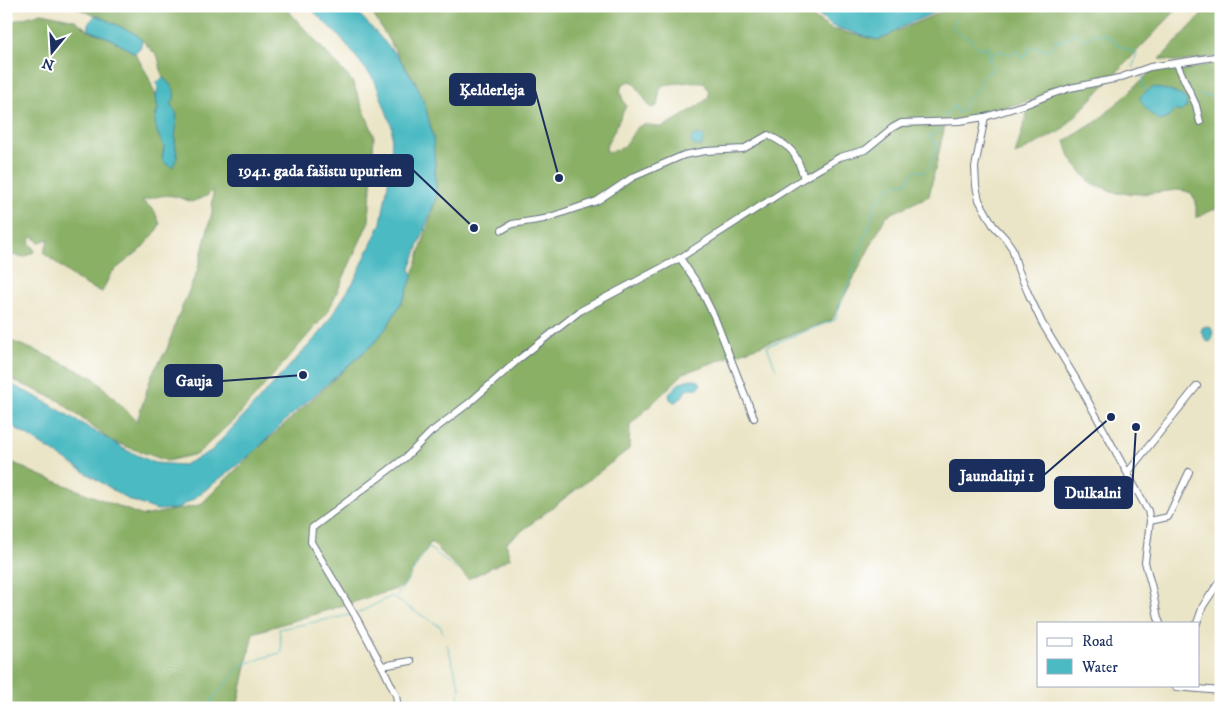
<svg xmlns="http://www.w3.org/2000/svg" width="1227" height="714" viewBox="0 0 1227 714" font-family="'IM FELL DW Pica',serif">
  <style>
    .forest { fill: #8ab066; stroke: #527062; fill-rule: evenodd }
    .water { fill: #4bbac2; stroke: #337490 }
    .lines { fill: none; stroke-linecap: round; stroke-linejoin: round }
    .stream { stroke: #4bbac2; stroke-width: 1 }
    .minor-casing { stroke: #646f83; stroke-width: 8 }
    .minor { stroke: #fff; stroke-width: 6 }
    .leader { fill: none; stroke: #1b2f5e; stroke-width: 2 }
    .callout-dot { fill: #1b2f5e; stroke: #fff; stroke-width: 2 }
    .callout { fill: #1b2f5e; stroke: #1b2f5e; stroke-width: 2 }
    .callout-label { font-size: 16px; text-anchor: middle; font-weight: bold; fill: #fff }
  </style>
  <rect width="100%" height="100%" fill="#fff"/>
  <filter id="ink" filterUnits="userSpaceOnUse"><feTurbulence type="fractalNoise" baseFrequency=".02" numOctaves="2"/><feDisplacementMap in="SourceGraphic" scale="10" xChannelSelector="R" yChannelSelector="G"/><feConvolveMatrix kernelMatrix="1 2 1 2 8 2 1 2 1" color-interpolation-filters="sRGB"/></filter>
  <filter id="wash" filterUnits="userSpaceOnUse"><feTurbulence type="fractalNoise" baseFrequency=".0096" numOctaves="4" result="noise"/><feDisplacementMap in="SourceGraphic" scale="20" xChannelSelector="R" yChannelSelector="G"/><feGaussianBlur stdDeviation="1.12" result="paint"/><feColorMatrix in="noise" values="0 0 0 0 0 0 0 0 0 0 0 0 0 0 0 0 0 1.4 0 .05"/><feComposite in="paint" operator="in"/></filter>
  <g filter="url(#wash)">
    <rect width="100%" height="100%" fill="#ebe5c7"/>
    <g class="forest">
      <path d="M73,6H284L352,81L374,135L369,221L328,312L237,417L197,454L167,461L111,441L58,400L6,377V339L39,352L94,378L137,421L152,374L167,349L177,319L197,272L212,212L213,190L207,196L191,202C170,193 164,194 142,201L154,210L160,224L155,233L140,250L111,273L102,292C80,285 62,267 44,253L49,238L39,243L33,236L29,242L35,251L25,257L12,255L6,268V23L42,13L75,20L88,30L109,38L135,53L148,76L156,97L158,109L156,114L157,132L164,147L162,159L177,157L175,141V111L170,104L174,99L170,84L163,78L158,57L136,34L125,29L98,16C92,15 80,9 73,6Z"/>
      <path d="M366,6H799L808,14L831,29L877,40L954,6H1180L1062,130L1015,155L1031,100L945,125L929,196L886,216L832,320L684,373L630,425L629,449L506,543L510,558L468,579L431,542L403,587L253,633L237,708H6V459L32,472L143,516L200,505L254,452L374,343L387,327L405,296L413,275L437,195L433,137L426,109L416,83L400,59L370,9ZM631,81C639,87 644,100 651,108L657,106L660,89L663,85C668,84 699,81 702,82C706,84 707,88 709,92C709,95 709,96 707,99C702,104 667,126 661,127C654,128 649,123 642,125C632,128 631,142 622,148C618,150 612,151 607,152L606,147L626,106C621,96 615,84 631,81Z"/>
      <path d="M1210,6H1221V56L1179,62L1160,59Z"/>
      <path d="M1221,62V206L1196,218V201L1191,193L1185,191L1177,190L1141,194L1117,193L1091,183L1080,171L1070,157L1065,141L1099,120L1156,67L1193,68Z"/>
    </g>
    <g class="water">
      <path d="M308,6H352L400,59L405,68L416,83L426,109L433,137L435,168V182L437,195L410,269L413,275L405,296L387,327L374,343L286,420L254,452L195,498L177,509L157,510L129,500L6,422V382L41,399L126,450L155,463L184,465L211,451L321,332L354,281L381,223L391,166L392,127L375,81L342,39Z"/>
      <path d="M807,6H942L937,11L898,29L889,36L877,40L832,26Z"/>
      <path d="M95,16H98L125,29L136,34L142,41L140,48L135,53L109,38L89,30L88,24Z"/>
      <path d="M163,78C173,86 178,92 171,105L175,111L177,116L175,141L177,157L173,167L166,164L162,159L164,147L157,132L155,121L158,109L156,97L158,87L156,83Z"/>
      <path d="M1154,87L1177,93L1186,99L1187,106L1181,112L1175,110L1168,118L1160,121C1151,114 1143,108 1140,97L1144,93Z"/>
      <path d="M698,134L704,137L701,147L692,144L691,141L692,137Z"/>
      <path d="M1206,326L1211,328C1214,334 1214,337 1210,342L1206,341L1204,338V335L1201,333L1202,328Z"/>
      <path d="M691,379L699,381L701,384L698,388L687,389C683,395 681,401 674,402L670,399L669,395C675,386 680,381 691,379Z"/>
    </g>
    <g class="lines">
      <g class="stream">
        <path d="M956,10L957,6"/>
        <path d="M956,19L952,26L956,31L970,39L979,49L987,46L989,61L994,51H1001L1011,54L1019,51L1020,57L1024,58L1030,47L1049,50L1057,40L1062,42L1076,32L1084,40L1094,34H1105L1119,46L1137,53L1133,66L1135,68"/>
        <path d="M1140,73L1143,77L1142,87L1149,91"/>
        <path d="M1199,95L1221,97"/>
        <path d="M944,118L954,105L957,113L962,111L966,101L980,86V78L985,74L991,72L993,66L989,61"/>
        <path d="M776,369L767,346L835,320L870,223L876,203L890,186L900,183H906L915,170L924,172L930,166L937,143L928,137L939,131L942,124"/>
        <path d="M358,613L392,596L395,599"/>
        <path d="M443,633L441,627L395,599L428,547L457,570"/>
        <path d="M447,644L460,688L456,708"/>
        <path d="M206,708L241,665L282,652L279,629L350,615"/>
      </g>
    </g>
  </g>
  <g filter="url(#ink)">
    <g class="lines">
      <g class="minor-casing">
        <g id="minor">
          <path d="M1177,64L1196,105L1200,122"/>
          <path d="M985,117L975,167L976,186L979,200L993,225L1005,238L1012,248L1018,269L1028,293L1042,323L1076,379L1148,511L1150,521L1145,562L1152,588L1158,618L1160,623"/>
          <path d="M502,230L512,224L544,219L597,201L633,177L684,155L706,151L743,149L768,135C792,147 796,152 804,178L840,157L865,150L892,128L901,123L959,121L985,117L1027,104L1049,95L1070,88L1119,78L1150,67L1221,56"/>
          <path d="M680,258L699,286L714,316L754,418"/>
          <path d="M1128,472L1197,386"/>
          <path d="M1150,521L1168,517L1189,472"/>
          <path d="M1197,623L1203,606L1221,579"/>
          <path d="M382,666L411,661"/>
          <path d="M1176,685V687L1221,691"/>
          <path d="M398,708L396,695L382,666L357,619L311,542L312,528L406,457L431,432L469,403L519,359L580,311L680,258L804,178"/>
        </g>
      </g>
      <use href="#minor" class="minor"/>
    </g>
  </g>
  <path class="leader" d="M559 178L535 90M474 228L413 170M303 375L222 381M1111 417L1044 475M1136 427L1132 492"/>
  <g class="callout-dot">
    <circle cx="559" cy="178" r="5"/>
    <circle cx="474" cy="228" r="5"/>
    <circle cx="303" cy="375" r="5"/>
    <circle cx="1111" cy="417" r="5"/>
    <circle cx="1136" cy="427" r="5"/>
  </g>
  <g class="callout">
    <rect x="450" y="74" width="85" height="31" rx="5"/>
    <rect x="228" y="155" width="185" height="31" rx="5"/>
    <rect x="165" y="365" width="57" height="31" rx="5"/>
    <rect x="950" y="460" width="94" height="31" rx="5"/>
    <rect x="1055" y="477" width="77" height="31" rx="5"/>
  </g>
  <g class="callout-label">
    <text x="492" y="95">Ķelderleja</text>
    <text x="320" y="176">1941. gada fašistu upuriem</text>
    <text x="194" y="386">Gauja</text>
    <text x="997" y="481">Jaundaliņi 1</text>
    <text x="1093" y="498">Dulkalni</text>
  </g>
  <rect width="1227" height="714" fill="none" stroke="#fff" stroke-width="25"/>
  <rect x="1037" y="622" width="162" height="65" fill="#ffffff" stroke="#a4acbf"/>
  <rect x="1047" y="638" width="25" height="8" fill="#ffffff" stroke="#a4acbf"/>
  <text x="1082" y="646" font-size="15" fill="#1b2f5e">Road</text>
  <rect x="1047" y="659" width="25" height="15" fill="#4bbac2" stroke="#a4acbf"/>
  <text x="1082" y="672" font-size="15" fill="#1b2f5e">Water</text>
  <g transform="translate(52 52) rotate(198)" stroke="#ffffff" stroke-width="4" paint-order="stroke">
  <path d="M0-4L9 19L0 12L-9 19Z" fill="#1b2f5e"/>
  <text y="-8" font-size="14" font-weight="bold" text-anchor="middle" fill="#1b2f5e">N</text>
  </g>
</svg>
